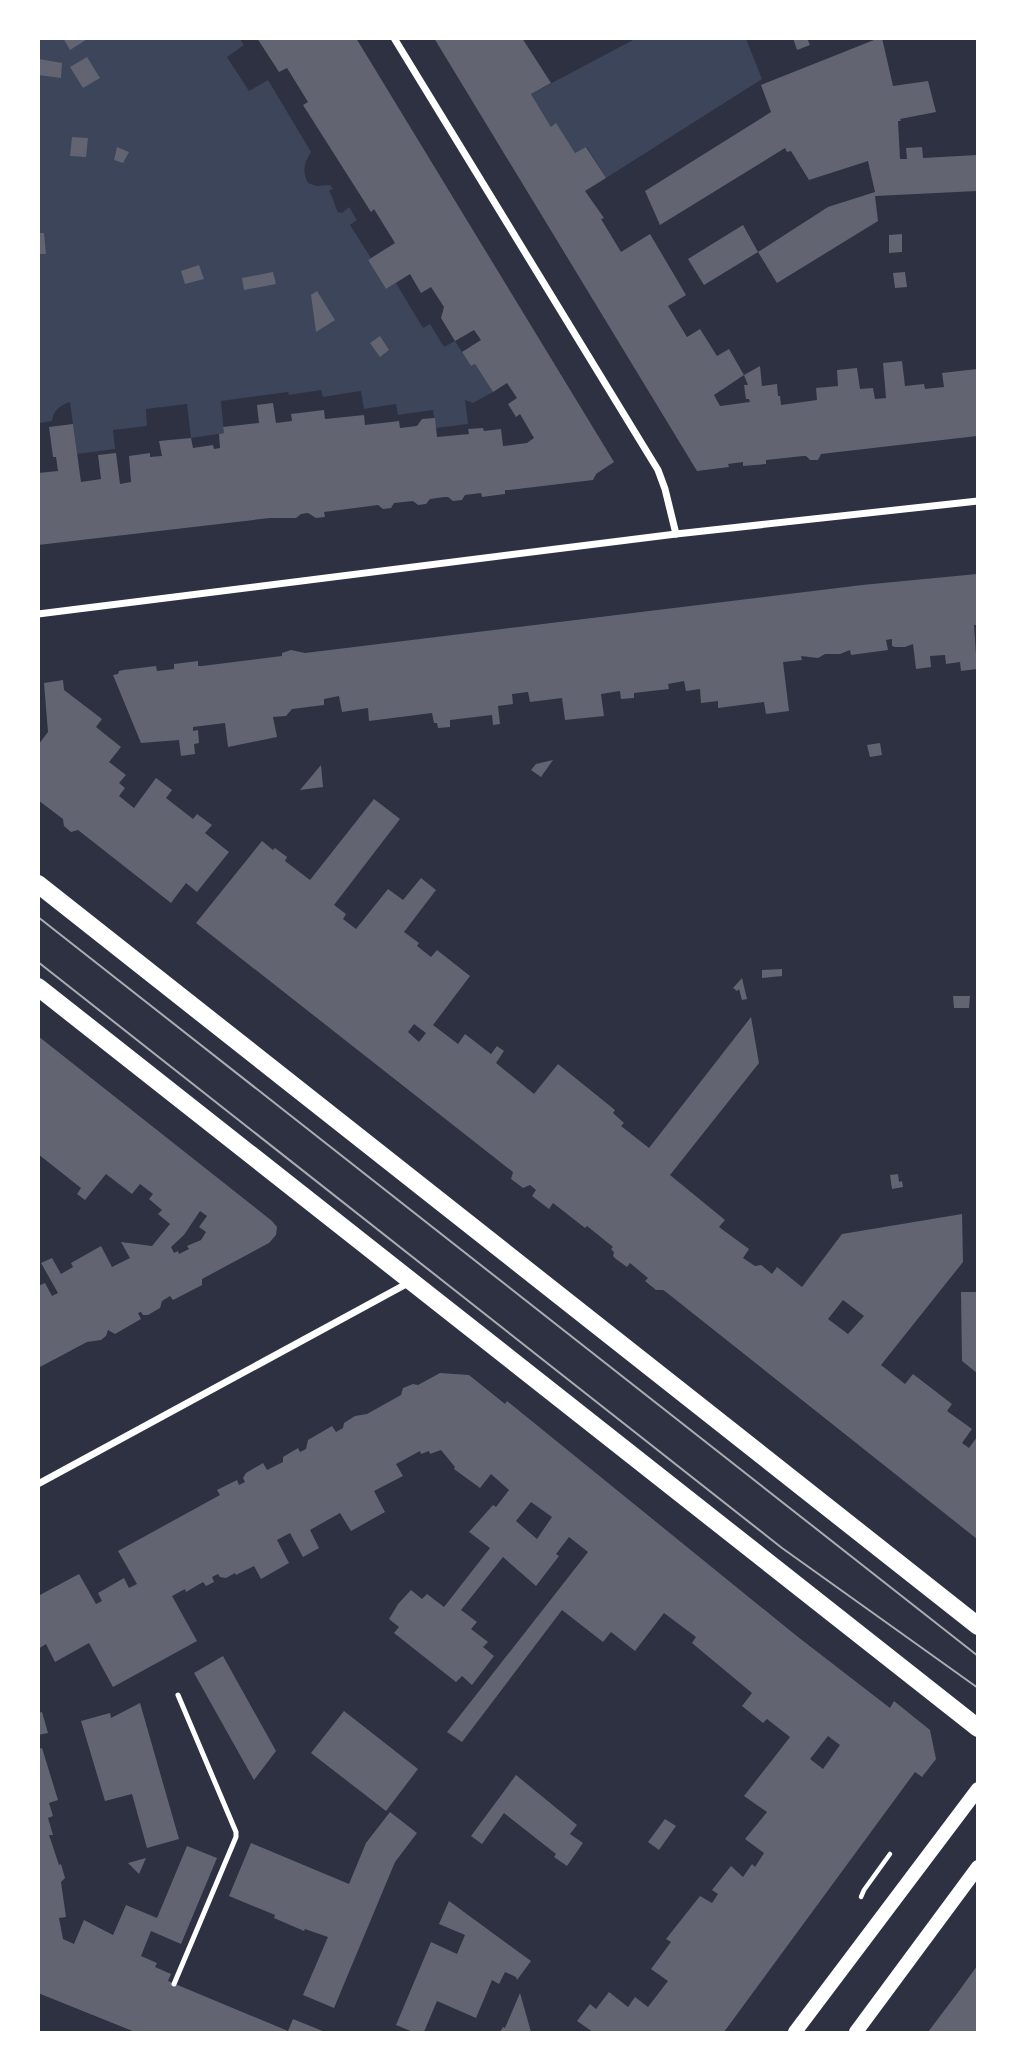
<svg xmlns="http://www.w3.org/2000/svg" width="1016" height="2071" viewBox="0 0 1016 2071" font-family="Cabin,sans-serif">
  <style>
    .green { fill: #3c4559 }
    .building { fill: #626471; fill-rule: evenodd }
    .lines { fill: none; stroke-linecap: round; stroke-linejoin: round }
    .path { stroke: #fff; stroke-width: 4.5 }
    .service { stroke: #fff; stroke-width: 5 }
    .minor { stroke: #fff; stroke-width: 7 }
    .secondary { stroke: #fff; stroke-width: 14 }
    .primary { stroke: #fff; stroke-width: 18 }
    .tram { stroke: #abadb3; stroke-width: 2 }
  </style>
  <rect width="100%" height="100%" fill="#2d3142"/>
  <g class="green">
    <path d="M39,39H240L244,45L227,57L249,91L268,80L311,152C304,163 302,171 308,183L316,186L330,185L333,189L329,191C334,198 334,205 338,212L342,213L349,207L357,220L350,225L371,258L368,260L386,289L396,283L423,328L430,324L444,347L455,341L471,366L475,364L493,392L473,403L465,400L468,424L436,428L433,410L398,415L396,404L364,409L361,391L323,397L321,390L289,395L288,392L221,401L224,433L191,438L187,404L146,409L147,426L113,430L115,449L77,454L70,402C61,405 53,410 52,421L39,423Z"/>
    <path d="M635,39H746L762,79L606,178L587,147L575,153L551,127L531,94Z"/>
  </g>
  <g class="building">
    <path d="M63,38H89L70,50Z"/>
    <path d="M257,38H356L614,462L596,474L593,480L509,490H505V494L482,497L481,493L465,495L462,500L453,501L448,497H444L430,499L426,504L418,505L413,501L394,503L391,508L383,509L378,505L324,512L325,517L316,518L308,513L301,514L296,518H270L38,545V473L58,471L56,457H53L49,427L73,424L81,482L101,479L98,455L116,453L120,484L131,482L129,456L150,453V457L162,456L159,441L191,438L193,448L213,445L214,449L220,448L219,434L224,433L223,427L259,423L257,405L273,403L276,423L292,421L291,414L324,410L325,419L364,415L365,425L399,421L400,428L417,426L422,419L435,418L437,437L469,434L468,429L483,428L484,431L501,429L503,446L527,443L534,438L520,414L516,417L508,404L517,398L507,383L493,392L475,364L471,366L462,352L481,340L474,330L455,341L441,318L444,307L431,287L421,293L410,274L386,289L368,260L395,243L374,209L371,212L303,105L308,102L287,68L279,72Z"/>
    <path d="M434,38H522L551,83L531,94L551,127L556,123L575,153L586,147L606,178L585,191L604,218L601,219L621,252L650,234L686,295L668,306L687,337L700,329L717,356L729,349L744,375L714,395L720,406L750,402L749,399H746L744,385H748L744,375L760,366L762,386L777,384L778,396H780L781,405L817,400L816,388L838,386L837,370L857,368L860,389L873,388L875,399L886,398L883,363L902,361L905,386L924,384L925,389L944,387L942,373L977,369V436L821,454L818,460H810L806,456H803L766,460V464L743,466V462L728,464L729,467L697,471Z"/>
    <path d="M793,38H807L810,45L797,50Z"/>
    <path d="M879,38H882L893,86L928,81L936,112L900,119L901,121H898L900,159H907L906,148L922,147L923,158L977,155V191L875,196L878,221L777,283L758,252L828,207L875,192L868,161L809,180L791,151L787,152L785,148L660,225L645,191L771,112L761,85Z"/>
    <path d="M87,57L100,78L83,88L70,67Z"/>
    <path d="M39,59L62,63L61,78L38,75Z"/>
    <path d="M72,137L88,138L86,157L70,156Z"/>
    <path d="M117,147L129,152L123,163L114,160Z"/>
    <path d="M743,225L758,252L704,285L688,259Z"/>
    <path d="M38,233H44L46,254H38Z"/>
    <path d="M902,234V252L889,253V235Z"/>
    <path d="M199,265L204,279L185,284L181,271Z"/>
    <path d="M273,272L276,284L244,290L242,278Z"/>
    <path d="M905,272L907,287L895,288L893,273Z"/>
    <path d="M317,291L335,320L316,332L311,295Z"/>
    <path d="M380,336L389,350L380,357L370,343Z"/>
    <path d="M977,574V625H974L977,669L961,671L960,662L946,664L945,655L930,656L931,667L916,669L913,644L905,647H895L892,646V639L886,640L888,650L851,655L850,650L840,654H825L818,658L801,656L802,660L783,662L789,711L766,714L764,702L718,708V701L701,703L700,689L686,691L684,681L668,684L669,689L634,693V698L621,699L620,691L601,694L604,716L565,720L562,698L530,702L528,692L512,694L513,704L498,706L500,724L493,725L492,715L450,720V727L438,728L437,723H434L432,713L369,721L368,708L342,712L339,696L324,699V705L292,709L286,716L273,717L277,737L228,747L225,723L193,727V731L198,730L199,743L194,744L195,754L181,756L179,740L141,743L113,675L118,674L119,671L123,670L156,666L157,671L174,669V664L198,661V666H202L282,656V653L291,650L305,653L862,585Z"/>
    <path d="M63,680L64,690L102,719L96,727L121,747L109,762L126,775L119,783L125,788L119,796L134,808L156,778L172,790L166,798L193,819L197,814L212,825L205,833L229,852L197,892L186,883L171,903L78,830L71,832L64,826L63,819L38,800V745L48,732L44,683Z"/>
    <path d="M880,743L882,755L870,757L867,745Z"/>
    <path d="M553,760L541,777L531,770L536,764Z"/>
    <path d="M321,765L323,787L300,790Z"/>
    <path d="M374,799L400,819L334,905L346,914L343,919L356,929L388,889L403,900L421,878L436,890L404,932L419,943L417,946L431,957L437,950L470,976L433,1025L458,1044L465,1034L491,1054L497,1046L504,1051L496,1063L534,1094L558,1064L615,1110L613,1113L624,1123L621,1126L649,1148L751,1017L759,1063L670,1175L725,1220L719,1227L749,1249L743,1258L755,1266L761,1265L772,1274L777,1267L802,1287L842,1234L962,1214L963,1262L881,1365L905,1384L913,1374L952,1404L947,1411L972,1429L962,1443L969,1448L977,1437V1539L666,1292L663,1290H656L645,1281L648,1278L630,1263L627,1267L616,1259L613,1256L614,1252L611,1249L613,1247L587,1226L585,1228L553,1203L549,1209L532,1196L536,1190L530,1185L523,1188L511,1179L513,1172L196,923L262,841L273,850L275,848L287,857L285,861L310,880ZM414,1024L426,1033L419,1042L408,1032ZM843,1300L864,1316L848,1334L828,1319Z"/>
    <path d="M782,969V976L762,978V970Z"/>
    <path d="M742,978L747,999L742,1000L739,989L737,991L733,988Z"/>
    <path d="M953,996H970L969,1008H954Z"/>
    <path d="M38,1036L272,1221L277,1227L276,1235L269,1243L202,1279V1285L175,1299L173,1300L170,1296L162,1301L160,1308L148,1315H143L141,1312L138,1313L141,1319L115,1334L108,1330L106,1336L101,1340L87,1342L38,1368V1286L45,1283L52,1296L58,1293L41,1263L52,1258L61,1274L73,1267L71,1263L101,1246L112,1267L130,1258L121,1242L152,1246L170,1224L158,1214L162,1210L149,1199L153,1194L140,1184L132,1194L106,1174L85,1200L77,1194L81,1188L38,1154ZM200,1211L207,1216L199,1227L206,1232L201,1240L187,1246L189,1249L179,1254L178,1251L174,1253L171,1247L184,1235Z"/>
    <path d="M898,1174L899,1182L902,1181L903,1187L892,1189L890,1175Z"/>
    <path d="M961,1292H977V1373L962,1361Z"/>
    <path d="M440,1373L469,1375L505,1404L507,1401L798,1637L890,1708L894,1701L930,1730L936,1759L922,1777L915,1772L724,2032H593L577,2021L590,2004L596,2009L609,1992L628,2007L635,1997L648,2007L668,1981L651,1969L671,1942L666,1939L700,1896L712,1903L718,1894L712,1890L731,1866L743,1877L752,1864L755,1867L764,1853L745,1839L767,1812L744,1796L790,1737L767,1719L763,1723L742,1706L752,1693L692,1643L696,1637L664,1613L635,1651L611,1632L603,1642L562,1610L462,1742L447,1732L588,1552L569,1537L556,1554L559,1556L536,1586L503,1557L461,1610L477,1622L471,1629L488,1642L483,1647L494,1656L472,1685L462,1676L456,1682L394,1633L399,1627L389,1619L398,1604L411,1590L422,1599L427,1594L444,1607L490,1548L469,1532L493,1505L496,1507L509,1490L491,1474L480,1488L454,1469L455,1467L441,1450L430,1454L429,1451L421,1454L420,1451L396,1464L403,1476L374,1491L385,1512L351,1531L340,1513L310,1530L319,1548L303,1557L290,1533L277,1540L289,1563L261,1579L254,1566L236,1575L235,1573L226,1578L220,1577L218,1574L212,1577L214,1582L206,1586L203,1582L186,1592L185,1589L172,1596L197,1641L113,1687L89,1643L55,1662L46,1644L38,1649V1596L79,1574L96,1604L102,1601L98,1593L124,1578L129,1588L137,1584L118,1551L220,1495L217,1490L237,1480L239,1485L245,1482L243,1478L246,1473L263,1463L267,1470L283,1462V1457L298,1448L300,1452L306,1449L308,1440L332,1426L336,1432L343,1428L344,1423L355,1416L367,1414L401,1395L403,1388L413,1384L418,1385ZM531,1502L552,1517L537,1539L516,1521ZM828,1736L840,1745L823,1769L810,1759Z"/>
    <path d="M223,1656L276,1751L254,1780L194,1673Z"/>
    <path d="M140,1703L179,1839L147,1848L132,1794L105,1801L81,1721L110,1713L111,1718Z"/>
    <path d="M344,1711L418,1769L386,1811L311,1753Z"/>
    <path d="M42,1712L48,1733L38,1735V1713Z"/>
    <path d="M42,1748L58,1800L49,1803L53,1816L48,1818L53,1835H49L59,1865L61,1864L65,1878L61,1882L66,1917L59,1918L63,1939L74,1944L84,1920L113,1935L126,1905L157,1918L187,1846L217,1858L181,1944L151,1931L141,1956L157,1963L155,1967L171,1974L168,1981L288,2031L293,2019L325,2032H135L38,1993V1749Z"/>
    <path d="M516,1775L577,1825L570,1834L583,1843L567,1866L554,1857L556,1854L504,1813L482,1844L471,1836Z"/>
    <path d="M390,1812L417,1833L395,1862L334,2008L303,1995L328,1937L305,1929L304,1931L274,1918L275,1915L229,1896L251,1843L349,1884L366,1843Z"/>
    <path d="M665,1819L676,1826L659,1850L648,1842Z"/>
    <path d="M146,1858L139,1874L128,1863Z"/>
    <path d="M449,1901L531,1961L517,1980L516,1977L505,1972L499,1984L492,1980L476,2018L437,2001L424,2032H413L396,2025L431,1942L457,1954L465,1935L439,1924Z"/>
    <path d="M977,1966V2032H928L956,1995Z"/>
    <path d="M520,1993L531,2032H500L503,2027L505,2028Z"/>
  </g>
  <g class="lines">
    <path class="path" d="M861,1897L864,1890L890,1854"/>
    <path class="service" d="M174,1984L236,1837V1832L178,1695"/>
    <g class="minor">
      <path d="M394,38L658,470L665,489L676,534"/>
      <path d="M38,614L676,534L978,501"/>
      <path d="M38,1484L410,1282"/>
    </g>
    <g class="secondary">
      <path d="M795,2032L978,1789"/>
      <path d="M856,2032L978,1867"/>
    </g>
    <g class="primary">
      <path d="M38,884L978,1626"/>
      <path d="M38,987L978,1728"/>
    </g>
    <g class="tram">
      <path d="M38,917L978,1656"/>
      <path d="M38,962L782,1548L978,1688"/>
    </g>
  </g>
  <rect width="1016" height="2071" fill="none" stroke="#ffffff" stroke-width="80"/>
</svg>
